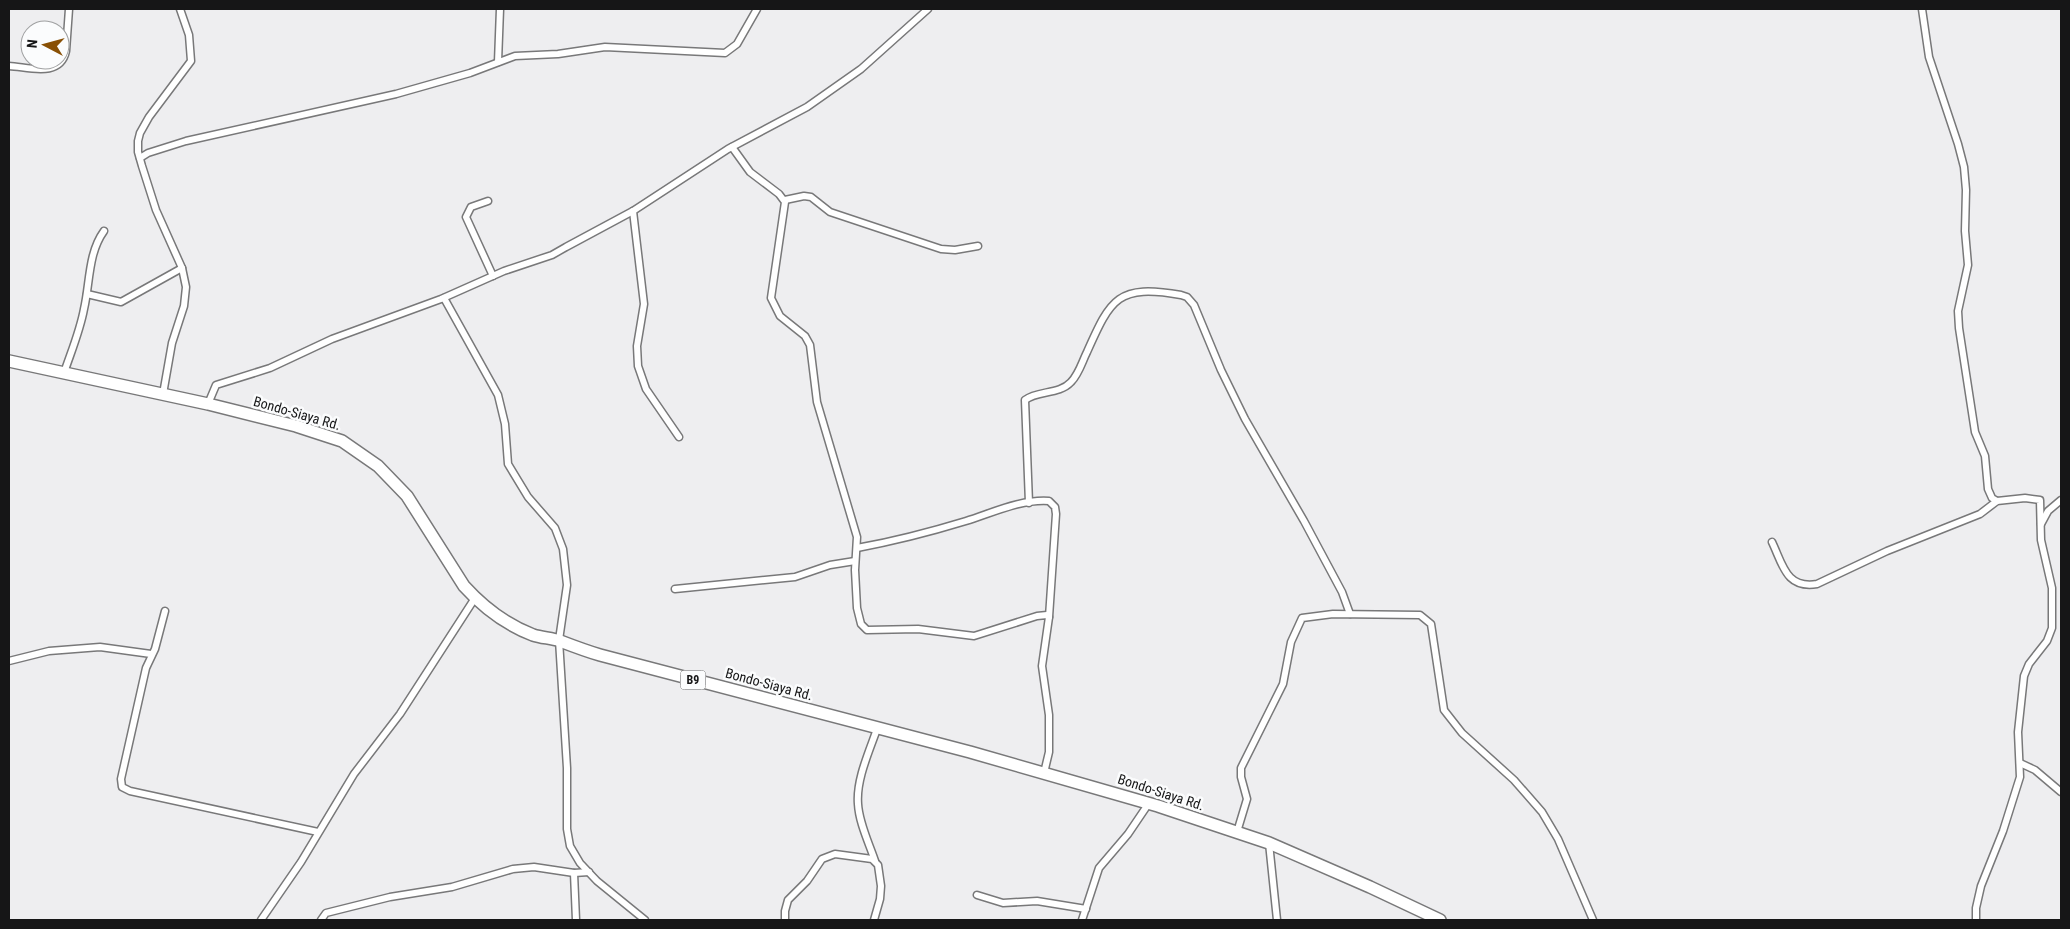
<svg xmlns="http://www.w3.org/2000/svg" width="2070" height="929" viewBox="0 0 2070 929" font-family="'Roboto Condensed',sans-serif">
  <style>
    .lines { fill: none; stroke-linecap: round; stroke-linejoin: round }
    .street-casing { stroke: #787879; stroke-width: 9 }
    .highway-casing { stroke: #787879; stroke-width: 14 }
    .street { stroke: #fff; stroke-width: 6 }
    .highway { stroke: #fff; stroke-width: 11 }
    .labels { text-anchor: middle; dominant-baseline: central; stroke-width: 5; stroke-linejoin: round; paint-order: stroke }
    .shield { fill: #fbfcfd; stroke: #5b5b5c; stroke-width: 1 }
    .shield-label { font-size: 12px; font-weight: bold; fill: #161617 }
    .street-label { font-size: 14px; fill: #161617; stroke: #fbfcfd }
  </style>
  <rect width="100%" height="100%" fill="#eeeef0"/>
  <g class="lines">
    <g class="street-casing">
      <g id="street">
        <path d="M1922,9L1929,57L1958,144L1964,167L1966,190L1965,231L1968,265L1958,311L1959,328L1975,432L1985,456L1988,489L1992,498L1997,501"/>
        <path d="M498,62L500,9"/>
        <path d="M9,66C29,67 60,78 66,51L69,9"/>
        <path d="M732,147L750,172L779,194L785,202L771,298L780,316L805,336L810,345L817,402L857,537L855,570L857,608L861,624L867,630L918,629L974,636L1037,616L1047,615L1049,617L1042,666L1049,715V752L1044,773"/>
        <path d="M140,158L148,153L186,141L396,94L470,73L515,56L558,54L605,47L725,53L737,44L757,9"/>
        <path d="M785,200L804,196L811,197L830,212L941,249L955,250L978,246"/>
        <path d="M488,201L471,207L466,217L493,276"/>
        <path d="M633,211L644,304L637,346L638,366L646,389L679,437"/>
        <path d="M87,294L121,302L182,268"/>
        <path d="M444,298L498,395L505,424L508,464L528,497L555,528L563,549L567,585L559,640L567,768V829L570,846L580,863L597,881L645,920"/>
        <path d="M64,373C71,352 80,331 84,309C90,283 88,253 104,231"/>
        <path d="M163,394L172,343L184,306L186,287L182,268L156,210L142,166L138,152V141L140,133L149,117L191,61L189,35L180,9"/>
        <path d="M208,404L216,385L270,368L332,339L441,299L504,271L552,255L566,247L633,211L728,149L807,107L861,69L928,9"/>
        <path d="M1029,503L1025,400C1038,390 1059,395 1071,382C1079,374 1082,362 1087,352C1111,298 1118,284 1181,295L1187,297L1194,305L1221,370L1245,419L1304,521L1342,592L1350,614"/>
        <path d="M2041,524L2048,511L2061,500"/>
        <path d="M1772,542C1783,565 1786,589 1817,584L1887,551L1980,514L1997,501L2025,498L2040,500L2041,540L2052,588V628L2047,641L2029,664L2024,676L2018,732L2020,777L2003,831L1981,886L1976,908V920"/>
        <path d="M857,548C895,541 930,532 966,521C992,513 1021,499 1049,501L1055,507L1056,514L1049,617"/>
        <path d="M675,589L795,577L830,565L855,561"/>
        <path d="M165,611L155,649L146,668L121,779L122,787L130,791L318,832"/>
        <path d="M9,661L49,651L100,647L151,654"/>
        <path d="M2020,763L2035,770L2061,792"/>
        <path d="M1237,832L1247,799L1241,777V768L1283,684L1291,642L1302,618L1333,614L1420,615L1431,624L1444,710L1462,733L1514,780L1542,812L1558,839L1593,920"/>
        <path d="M1269,843L1277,920"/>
        <path d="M875,861C869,843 859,823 858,804C856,780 869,752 877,729"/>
        <path d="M574,873L576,920"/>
        <path d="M977,895L1003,903L1037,901L1086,909"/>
        <path d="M261,920L301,862L354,774L400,714L475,598"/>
        <path d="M321,920L326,913L390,897L452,887L513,869L534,867L574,873L589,872"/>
        <path d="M785,920V911L788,900L807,881L822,859L835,854L872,859L878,865L881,886L880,899L874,920"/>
        <path d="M1082,920L1099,868L1128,834L1149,803"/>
      </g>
    </g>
    <g class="highway-casing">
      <path id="highway" d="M9,361L208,404L296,426L342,441L378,466L407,496L464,586C483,607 507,625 533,635C542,638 552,638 560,641C573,646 586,651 600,655L970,752L1158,806L1269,843L1370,887L1440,920"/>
    </g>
    <use href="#street" class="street"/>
    <use href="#highway" class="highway"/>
  </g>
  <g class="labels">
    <rect class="shield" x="680.5" y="670.5" width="25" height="19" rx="4"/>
    <g class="shield-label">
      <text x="693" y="680">B9</text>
    </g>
    <g class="street-label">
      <text transform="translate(297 413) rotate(16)">Bondo-Siaya Rd.</text>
      <text transform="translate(769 684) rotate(15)">Bondo-Siaya Rd.</text>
      <text transform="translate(1161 792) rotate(18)">Bondo-Siaya Rd.</text>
    </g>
  </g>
  <rect width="2070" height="929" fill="none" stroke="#161617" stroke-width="20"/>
  <g transform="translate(45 45) rotate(276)"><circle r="24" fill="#fbfcfd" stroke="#9fa0a1"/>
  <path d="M0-4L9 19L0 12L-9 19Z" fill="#895005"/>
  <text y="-8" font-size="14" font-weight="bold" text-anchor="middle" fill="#161617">N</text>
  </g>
</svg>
